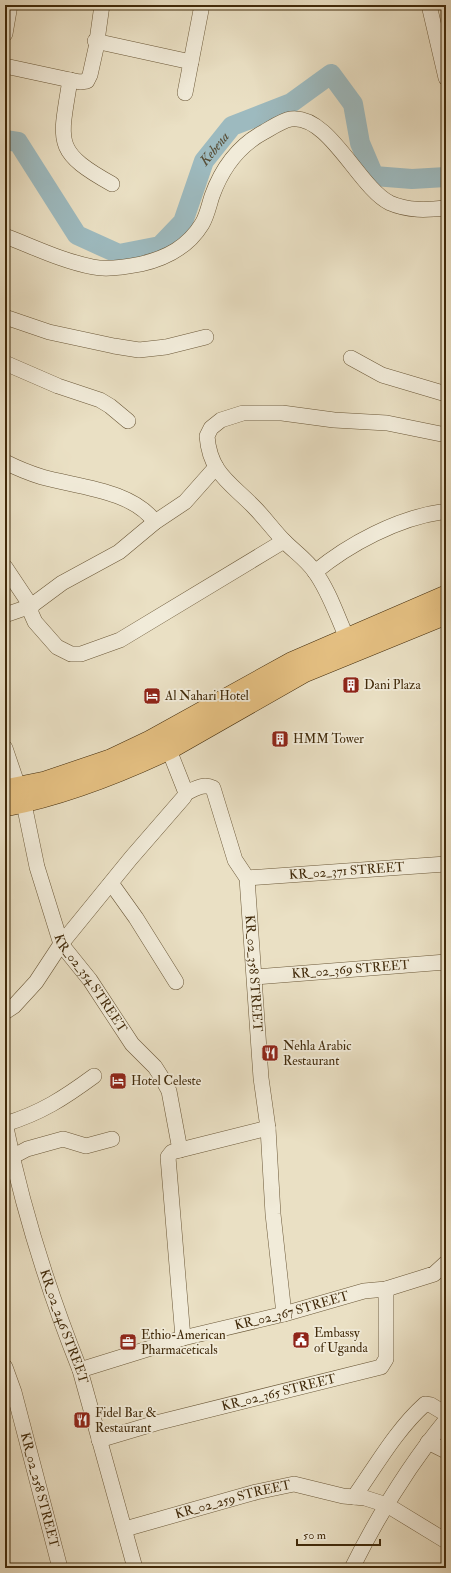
<svg xmlns="http://www.w3.org/2000/svg" width="451" height="1573" viewBox="0 0 451 1573" font-family="'IM FELL Double Pica',serif">
  <style>
    .lines { fill: none; stroke-linecap: round; stroke-linejoin: round }
    .river { stroke: #9dbabf; stroke-width: 20 }
    .minor-casing { stroke: #6b5838; stroke-width: 16 }
    .major-casing { stroke: #412a0a; stroke-width: 20 }
    .minor { stroke: #f1ebd9; stroke-width: 15 }
    .major { stroke: #e5c082; stroke-width: 19 }
    .labels { text-anchor: middle; dominant-baseline: central; stroke-width: 3.5; stroke-linejoin: round; paint-order: stroke }
    .poi-label { font-size: 13px; fill: #412a0a; stroke: #f1ebd9; text-anchor: start }
    .street-label { font-size: 13px; fill: #412a0a; stroke: #f1ebd9 }
    .water-label { font-size: 14px; font-style: italic; fill: #584e37; stroke: #f1ebd9 }
  </style>
  <rect width="100%" height="100%" fill="#eae0c4"/>
  <filter id="stains"><feTurbulence type="fractalNoise" baseFrequency=".005" numOctaves="4"/><feColorMatrix values="0 0 0 0 .2 0 0 0 0 .09 0 0 0 0 .02 0 0 0 .5 -.17"/></filter>
  <radialGradient id="worn" r=".72"><stop offset=".6" stop-color="#630" stop-opacity="0"/><stop offset="1" stop-color="#630" stop-opacity=".3"/></radialGradient>
  <g class="lines">
    <path class="river" id="s1" d="M5,140L18,142L77,235L119,254L160,246L183,222L204,161L232,126L291,103L331,74L353,104L360,143L374,176L412,179L446,177"/>
    <g class="minor-casing">
      <g id="minor">
        <path d="M429,5L446,78"/>
        <path d="M5,34L10,5"/>
        <path d="M95,41L191,62"/>
        <path d="M5,66L70,80L80,82L87,81L90,75L96,48L102,5"/>
        <path d="M70,80C60,143 53,151 112,184"/>
        <path d="M185,93L202,5"/>
        <path d="M5,236C34,247 62,261 93,267C108,270 126,267 141,264C167,258 188,247 202,224C207,216 209,205 212,196C222,168 238,146 264,132C271,128 283,120 291,119C329,114 359,188 390,203C408,211 427,210 446,208"/>
        <path d="M5,317L49,332L114,346L139,350L166,347L206,337"/>
        <path d="M351,358L382,375L446,394"/>
        <path d="M5,363L58,386L100,400L110,406L128,421"/>
        <path d="M5,462C17,468 29,473 42,477C78,487 132,490 155,522"/>
        <path d="M5,567L31,606V613L35,622L57,647L71,654H81L120,640L284,541"/>
        <path d="M315,572C349,544 398,518 441,512"/>
        <path d="M5,615L31,606L62,583L119,552L155,522L185,502L216,467"/>
        <path d="M347,638C337,616 329,591 315,572C307,560 295,552 285,542C274,531 265,518 254,507C231,483 210,474 207,436L211,428L221,420L243,413H282L334,420L387,423L446,435"/>
        <path id="s2" d="M5,748L24,804L37,867L61,944L90,980L132,1044L155,1067L162,1078L169,1091L180,1150"/>
        <path id="s3" d="M186,793C195,789 203,783 213,788L235,860L247,878L261,1078L268,1128L273,1214L284,1314"/>
        <path id="s4" d="M247,878L446,864"/>
        <path d="M111,883L136,918L176,982"/>
        <path id="s5" d="M255,977L446,962"/>
        <path d="M5,1012L14,1006L36,982L61,944L131,858L184,797L186,793L169,750"/>
        <path id="s6" d="M5,1123C22,1207 48,1290 80,1370L135,1568"/>
        <path d="M5,1124C41,1113 64,1098 94,1076"/>
        <path d="M12,1157L27,1149L63,1139L86,1146L112,1139"/>
        <path d="M183,1338L168,1157L172,1152L268,1128"/>
        <path id="s7" d="M5,1367L14,1392L60,1568"/>
        <path id="s8" d="M80,1370L183,1338L284,1314L364,1291L386,1289L434,1274L446,1263"/>
        <path id="s9" d="M99,1440L156,1423L381,1367L386,1359V1289"/>
        <path d="M428,1442L446,1451"/>
        <path d="M354,1497C376,1466 396,1430 425,1404L431,1405L446,1414"/>
        <path id="s10" d="M125,1529L256,1492L294,1484L343,1496L365,1498L387,1505L446,1541"/>
        <path d="M352,1568C378,1516 409,1465 446,1420"/>
      </g>
    </g>
    <g class="major-casing">
      <g id="major">
        <path d="M5,789L45,781L110,759L150,740L291,662L446,595"/>
        <path d="M5,807C62,796 116,775 169,750L304,673L446,615"/>
      </g>
    </g>
    <use href="#minor" class="minor"/>
    <use href="#major" class="major"/>
  </g>
  <defs>
    <g id="building-square" transform="scale(0.9)"><rect x="-9" y="-9" width="18" height="18" rx="4" fill="#8f2418" stroke="#f1ebd9"/><path d="M-4-6H4V6H1V3H-1V6H-4ZM-2.5-4.3h1.7v1.8h-1.7ZM.8-4.3h1.7v1.8H.8ZM-2.5-1h1.7V.8h-1.7ZM.8-1h1.7V.8H.8Z" fill="#fff"/></g>
    <g id="hotel-square" transform="scale(0.9)"><rect x="-9" y="-9" width="18" height="18" rx="4" fill="#8f2418" stroke="#f1ebd9"/><path d="M-6-4.5h1.5V1H6V5H4.5V3h-9V5H-6ZM-4 0a1.8 1.8 0 1 1 3.6 0ZM.5 0V-2.5h3Q6-2.5 6 0Z" fill="#fff"/></g>
    <g id="restaurant-square" transform="scale(0.9)"><rect x="-9" y="-9" width="18" height="18" rx="4" fill="#8f2418" stroke="#f1ebd9"/><path d="M-5-6h1v4h1v-4h1v4h1v-4h1v5L-1.5 .5V6h-2V.5L-5-1ZM5-6V6H3V1.5H1.5Q1.5-4 5-6Z" fill="#fff"/></g>
    <g id="civic-square" transform="scale(0.9)"><rect x="-9" y="-9" width="18" height="18" rx="4" fill="#8f2418" stroke="#f1ebd9"/><path d="M-.6-6.5H3V-4.5H.6V-3L4-1V1h2V6H-6V1h2V-1L-.6-3ZM-1.2 2.5V6h2.4V2.5Z" fill="#fff"/></g>
    <g id="office-square" transform="scale(0.9)"><rect x="-9" y="-9" width="18" height="18" rx="4" fill="#8f2418" stroke="#f1ebd9"/><path d="M-6-3h4V-5.5h4V-3h4V5H-6ZM-1-4.5V-3h2v-1.5ZM-6 0V1H6V0Z" fill="#fff"/></g>
  </defs>
  <g fill-rule="evenodd">
    <use href="#building-square" x="351" y="685"/>
    <use href="#hotel-square" x="152" y="696"/>
    <use href="#building-square" x="280" y="739"/>
    <use href="#restaurant-square" x="270" y="1053"/>
    <use href="#hotel-square" x="118" y="1081"/>
    <use href="#civic-square" x="301" y="1340"/>
    <use href="#office-square" x="128" y="1342"/>
    <use href="#restaurant-square" x="82" y="1420"/>
  </g>
  <g class="labels">
    <g class="poi-label">
      <text x="364" y="685">Dani Plaza</text>
      <text x="165" y="696">Al Nahari Hotel</text>
      <text x="293" y="739">HMM Tower</text>
      <text x="283" y="1046">Nehla Arabic<tspan x="283" dy="15">Restaurant</tspan></text>
      <text x="131" y="1081">Hotel Celeste</text>
      <text x="314" y="1333">Embassy<tspan x="314" dy="15">of Uganda</tspan></text>
      <text x="141" y="1335">Ethio-American<tspan x="141" dy="15">Pharmaceticals</tspan></text>
      <text x="95" y="1413">Fidel Bar &amp;<tspan x="95" dy="15">Restaurant</tspan></text>
    </g>
    <g class="street-label">
      <text stroke="none"><textPath href="#s4" startOffset="100">KR_02_371 STREET</textPath></text>
      <text stroke="none"><textPath href="#s5" startOffset="96">KR_02_369 STREET</textPath></text>
      <text stroke="none"><textPath href="#s3" startOffset="221">KR_02_358 STREET</textPath></text>
      <text stroke="none"><textPath href="#s2" startOffset="253">KR_02_354 STREET</textPath></text>
      <text stroke="none"><textPath href="#s8" startOffset="220">KR_02_367 STREET</textPath></text>
      <text stroke="none"><textPath href="#s6" startOffset="212">KR_02_246 STREET</textPath></text>
      <text stroke="none"><textPath href="#s9" startOffset="186">KR_02_365 STREET</textPath></text>
      <text stroke="none"><textPath href="#s7" startOffset="128">KR_02_258 STREET</textPath></text>
      <text stroke="none"><textPath href="#s10" startOffset="112">KR_02_259 STREET</textPath></text>
    </g>
    <g class="water-label">
      <text stroke="none"><textPath href="#s1" startOffset="325">Kebena</textPath></text>
    </g>
  </g>
  <rect width="451" height="1573" fill="none" stroke="#eae0c4" stroke-width="20"/>
  <rect x="6" y="6" width="439" height="1561" fill="none" stroke="#412a0a" stroke-width="2"/>
  <rect x="10" y="10" width="431" height="1553" fill="none" stroke="#412a0a"/>
  <path d="M297 1539v6h83v-6" fill="none" stroke="#412a0a" stroke-width="2"/>
  <text x="303" y="1539" font-size="12" fill="#412a0a" stroke="#f1ebd9" stroke-width="3" paint-order="stroke">50 m</text>
  <rect width="100%" height="100%" filter="url(#stains)"/>
  <rect width="100%" height="100%" fill="url(#worn)"/>
</svg>
